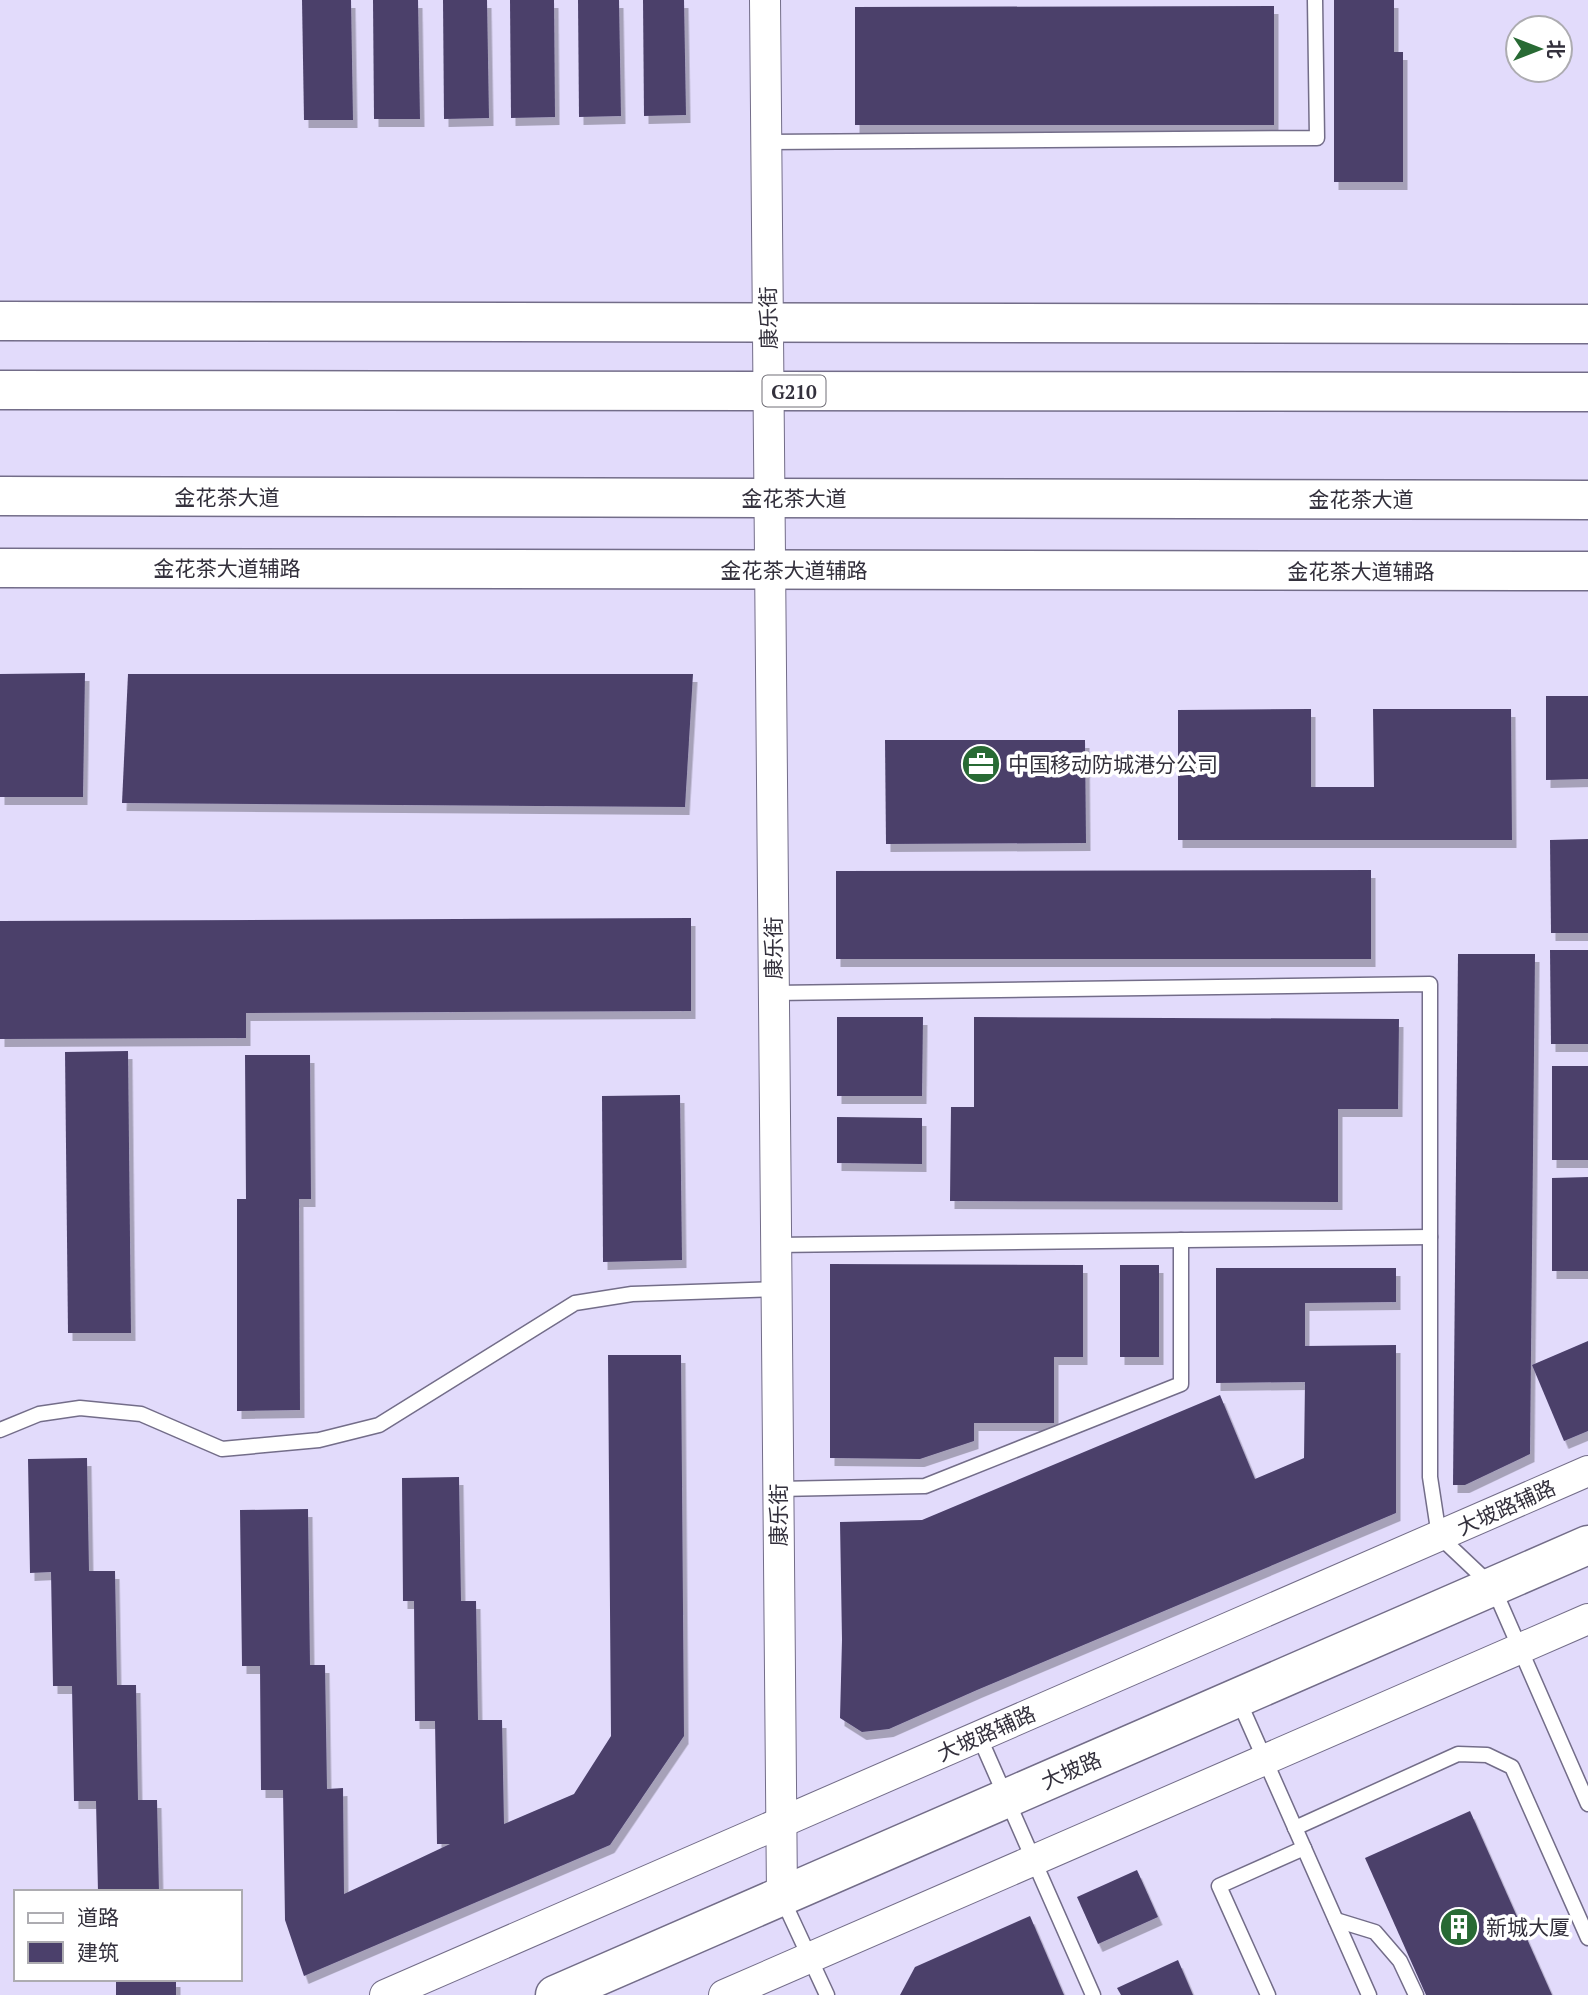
<svg xmlns="http://www.w3.org/2000/svg" width="1588" height="1995" viewBox="0 0 1588 1995" font-family="'PT Serif','Noto Sans SC',serif">
  <style>
    .building { fill: #4b406b; filter: url(#shadow) }
    .lines { fill: none; stroke-linecap: round; stroke-linejoin: round }
    .lane-casing { stroke: #736d89; stroke-width: 17 }
    .street-casing { stroke: #736d89; stroke-width: 32 }
    .secondary-casing { stroke: #736d89; stroke-width: 41 }
    .highway-casing { stroke: #736d89; stroke-width: 41 }
    .lane { stroke: #fff; stroke-width: 14 }
    .street { stroke: #fff; stroke-width: 30 }
    .secondary { stroke: #fff; stroke-width: 38 }
    .highway { stroke: #fff; stroke-width: 38 }
    .labels { text-anchor: middle; dominant-baseline: central; stroke-width: 7; stroke-linejoin: round; paint-order: stroke }
    .shield { fill: #fff; stroke: #706e76; stroke-width: 2 }
    .shield-label { font-size: 19px; font-weight: bold; fill: #33303c }
    .street-label { font-size: 21px; fill: #33303c; stroke: #fff }
    .poi-label { font-size: 21px; fill: #33303c; stroke: #fff; text-anchor: start }
  </style>
  <defs>
    <filter id="shadow"><feDropShadow dx="4.5" dy="8" stdDeviation="0" flood-color="#0004"/></filter>
  </defs>
  <rect width="100%" height="100%" fill="#e2dbfb"/>
  <g class="building">
    <path d="M302,0H351L353,120H304Z"/>
    <path d="M373,0H418L420,119H374Z"/>
    <path d="M443,0H487L489,118L444,119Z"/>
    <path d="M510,0H554L555,117L511,118Z"/>
    <path d="M578,0H619L621,116L579,117Z"/>
    <path d="M643,0H684L686,115L644,116Z"/>
    <path d="M1334,0H1394V52H1403V182H1334Z"/>
    <path d="M1274,6V125H855V7Z"/>
    <path d="M85,673L83,797H0V674Z"/>
    <path d="M128,674H693L685,807L122,803Z"/>
    <path d="M1546,696H1588V779L1546,780Z"/>
    <path d="M1311,709V787H1374L1373,709H1511L1512,840H1178V710Z"/>
    <path d="M885,740H1085L1086,843L886,844Z"/>
    <path d="M1588,839V933H1551L1550,840Z"/>
    <path d="M1371,870V959H836V871Z"/>
    <path d="M691,918V1011L246,1013V1038L0,1039V921Z"/>
    <path d="M1550,950H1588V1044H1551Z"/>
    <path d="M1458,954H1535L1530,1454L1465,1485H1453Z"/>
    <path d="M837,1017H923L922,1096H837Z"/>
    <path d="M974,1017L1399,1019L1398,1109H1338V1202L950,1201L951,1107H974Z"/>
    <path d="M128,1051L131,1333H68L65,1052Z"/>
    <path d="M245,1055H310L311,1199H299L300,1410L237,1411V1199H246Z"/>
    <rect x="1552" y="1066" width="36" height="94"/>
    <path d="M680,1095L682,1260L603,1262L602,1096Z"/>
    <path d="M837,1117L922,1118V1164L837,1163Z"/>
    <path d="M1588,1177V1271H1552V1178Z"/>
    <path d="M830,1264L1083,1265V1357H1054V1423H974V1441L920,1459L830,1458Z"/>
    <rect x="1120" y="1265" width="39" height="92"/>
    <path d="M1216,1268H1396V1302L1305,1303V1346L1396,1345V1513L977,1690L889,1729L862,1732L840,1718L842,1640L840,1522L922,1520L1220,1395L1255,1479L1304,1458L1305,1382L1216,1383Z"/>
    <path d="M1588,1341V1431L1564,1441L1532,1365Z"/>
    <path d="M608,1355H681L684,1736L610,1845L304,1976L285,1920L283,1790H261L260,1666H242L240,1510L308,1509L310,1665H325L327,1789L343,1788L344,1894L450,1844H437L435,1721H415L414,1601H403L402,1478L459,1477L461,1601H476L478,1720H502L504,1824L574,1794L611,1736Z"/>
    <path d="M87,1458L89,1571H115L117,1685H136L138,1800H157L159,1892H98L96,1801H74L72,1686H53L51,1572L30,1573L28,1459Z"/>
    <path d="M1470,1811L1552,1995H1426L1365,1858Z"/>
    <path d="M1137,1870L1158,1917L1098,1944L1077,1897Z"/>
    <path d="M1030,1916L1064,1995H900L915,1967Z"/>
    <path d="M1178,1960L1193,1995H1121L1117,1988Z"/>
    <rect x="116" y="1979" width="60" height="16"/>
  </g>
  <g class="lines">
    <g class="lane-casing">
      <g id="lane">
        <path d="M766,142L1317,138L1315,0"/>
        <path d="M774,993L1430,984V1477L1439,1536L1493,1587L1588,1804"/>
        <path d="M775,1245L1430,1237"/>
        <path d="M0,1430L39,1414L80,1408L141,1414L222,1449L319,1440L379,1425L575,1303L632,1294L776,1289"/>
        <path d="M778,1489L925,1486L1181,1384V1240"/>
        <path d="M1238,1699L1369,1995"/>
        <path d="M979,1736L1093,1995"/>
        <path d="M1295,1828L1458,1754L1487,1755L1512,1767L1588,1938"/>
        <path d="M782,1898L827,1995"/>
        <path d="M1336,1920L1375,1932L1400,1961L1416,1995"/>
        <path d="M1268,1995L1219,1886L1304,1848"/>
      </g>
    </g>
    <g class="street-casing">
      <g id="street">
        <path d="M765,0L782,1896"/>
        <path d="M385,1995L1588,1471"/>
        <path d="M724,1995L1588,1619"/>
      </g>
    </g>
    <g class="secondary-casing">
      <g id="secondary">
        <path d="M0,321L1588,324"/>
        <path d="M0,568L1588,571"/>
        <path d="M555,1995L1588,1545"/>
      </g>
    </g>
    <g class="highway-casing">
      <g id="highway">
        <path d="M0,390L1588,392"/>
        <path d="M0,496L1588,500"/>
      </g>
    </g>
    <use href="#lane" class="lane"/>
    <use href="#street" class="street"/>
    <use href="#secondary" class="secondary"/>
    <use href="#highway" class="highway"/>
  </g>
  <defs>
    <g id="office-disc" transform="scale(2.0125)"><circle r="9.5" fill="#286a34" stroke="#fff"/><path d="M-6-3h4V-5.5h4V-3h4V5H-6ZM-1-4.5V-3h2v-1.5ZM-6 0V1H6V0Z" fill="#fff"/></g>
    <g id="building-disc" transform="scale(2.0125)"><circle r="9.5" fill="#286a34" stroke="#fff"/><path d="M-4-6H4V6H1V3H-1V6H-4ZM-2.5-4.3h1.7v1.8h-1.7ZM.8-4.3h1.7v1.8H.8ZM-2.5-1h1.7V.8h-1.7ZM.8-1h1.7V.8H.8Z" fill="#fff"/></g>
  </defs>
  <g fill-rule="evenodd">
    <use href="#office-disc" x="981" y="764"/>
    <use href="#building-disc" x="1459" y="1927"/>
  </g>
  <g class="labels">
    <rect class="shield" x="762.5" y="375.5" width="63" height="31" rx="5"/>
    <g class="shield-label">
      <text x="794" y="391">G210</text>
    </g>
    <g class="street-label">
      <text transform="translate(768 318) rotate(-91)">康乐街</text>
      <text x="227" y="497">金花茶大道</text>
      <text x="794" y="498">金花茶大道</text>
      <text x="1361" y="499">金花茶大道</text>
      <text x="227" y="568">金花茶大道辅路</text>
      <text x="794" y="570">金花茶大道辅路</text>
      <text x="1361" y="571">金花茶大道辅路</text>
      <text transform="translate(773 948) rotate(-90)">康乐街</text>
      <text transform="translate(1506 1507) rotate(-24)">大坡路辅路</text>
      <text transform="translate(778 1515) rotate(-90)">康乐街</text>
      <text transform="translate(986 1733) rotate(-24)">大坡路辅路</text>
      <text transform="translate(1071 1770) rotate(-23)">大坡路</text>
    </g>
    <g class="poi-label">
      <text x="1008" y="764">中国移动防城港分公司</text>
      <text x="1486" y="1927">新城大厦</text>
    </g>
  </g>
  <rect x="14" y="1890" width="228" height="91" fill="#ffffff" stroke="#adacb1" stroke-width="2"/>
  <rect x="28" y="1913" width="35" height="10" fill="#ffffff" stroke="#adacb1" stroke-width="2"/>
  <text x="77" y="1925" font-size="21" fill="#33303c">道路</text>
  <rect x="28" y="1942" width="35" height="21" fill="#4b406b" stroke="#adacb1" stroke-width="2"/>
  <text x="77" y="1960" font-size="21" fill="#33303c">建筑</text>
  <g transform="translate(1539 49) rotate(90)"><circle r="33" fill="#ffffff" stroke="#adacb1" stroke-width="2"/>
  <path d="M0-5L12 26L0 18L-12 26Z" fill="#286a34"/>
  <text y="-10" font-size="19" font-weight="bold" text-anchor="middle" fill="#33303c">北</text>
  </g>
</svg>
